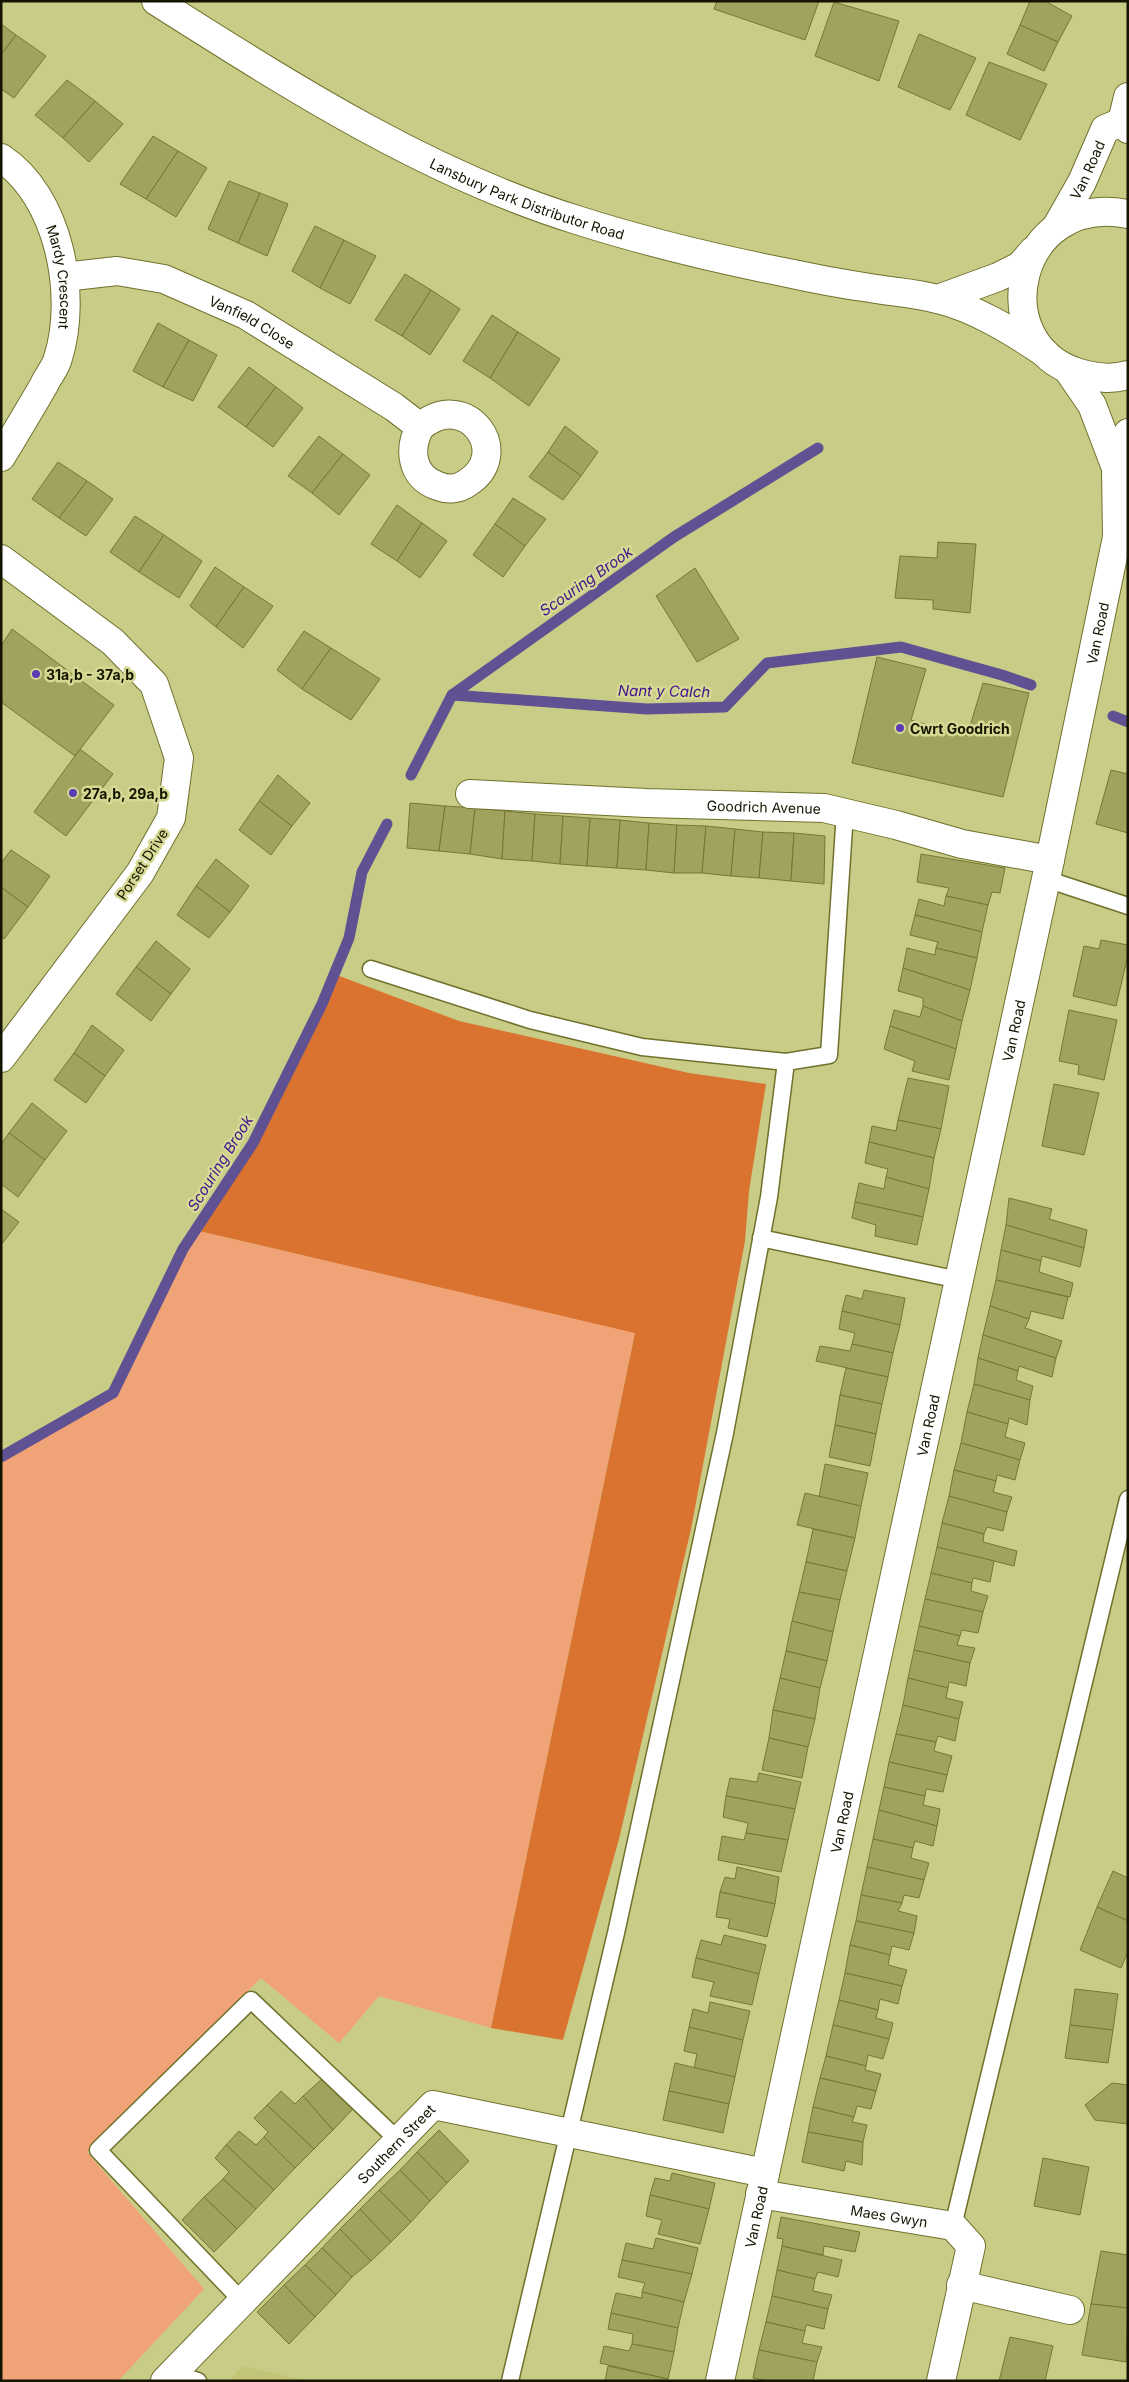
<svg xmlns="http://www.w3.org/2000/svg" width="1129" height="2382" viewBox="0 0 1129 2382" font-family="Inter,sans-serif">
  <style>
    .built { fill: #c2c577 }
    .green { fill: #f0a376 }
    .forest { fill: #d9732f }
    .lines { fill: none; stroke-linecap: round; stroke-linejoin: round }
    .stream { stroke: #605292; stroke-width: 11 }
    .building { fill: #a0a35e; stroke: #757733 }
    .lane-casing { stroke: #6f712c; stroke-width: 19 }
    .street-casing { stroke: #6f712c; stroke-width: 30 }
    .secondary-casing { stroke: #6f712c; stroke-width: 30 }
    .lane { stroke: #fff; stroke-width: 16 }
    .street { stroke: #fff; stroke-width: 28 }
    .secondary { stroke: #fff; stroke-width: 28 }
    .poi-dot { fill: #5c3bb3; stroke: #d6d993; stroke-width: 2 }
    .labels { text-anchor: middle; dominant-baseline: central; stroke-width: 5; stroke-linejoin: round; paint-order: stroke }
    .street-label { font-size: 14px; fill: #141400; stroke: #d6d993 }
    .poi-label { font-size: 14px; font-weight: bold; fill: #141400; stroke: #d6d993; text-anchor: start }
    .water-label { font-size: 15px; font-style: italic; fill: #40128e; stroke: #d6d993 }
  </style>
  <rect width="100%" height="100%" fill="#c9cc86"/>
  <path class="built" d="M243,2366L309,2381H228Z"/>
  <path class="green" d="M195,1230L635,1332L491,2028L379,1996L339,2043L261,1978L87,2152L204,2289L118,2381H1V1457L113,1393L183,1249Z"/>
  <path class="forest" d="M334,974L459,1021L689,1073L766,1084L749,1191L745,1241L691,1529L619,1839L563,2040L491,2028L635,1333L195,1230L253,1143Z"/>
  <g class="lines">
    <g class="stream">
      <path d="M452,695L647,709L725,707L767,663L901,647L1002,675L1031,685"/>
      <path d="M1113,716L1128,722"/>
      <path d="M411,775L452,695L674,537L818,448"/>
      <path d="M1,1457L113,1393L183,1249L253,1143L322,1004L349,938L362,872L387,824"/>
    </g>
  </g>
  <g class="building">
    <path d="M717,1H819L805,40L714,9Z"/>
    <path d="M1030,1H1045L1072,16L1058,42L1020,25Z"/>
    <path d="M834,2L899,21L879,81L815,56Z"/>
    <path d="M1,24L16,35L1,55Z"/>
    <path d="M1020,25L1058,42L1044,71L1007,54Z"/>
    <path d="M919,34L976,58L950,110L898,87Z"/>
    <path d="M16,35L46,56L14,98L1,89V55Z"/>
    <path d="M989,62L1047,84L1020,140L966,115Z"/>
    <path d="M67,80L95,101L63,138L35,115Z"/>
    <path d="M95,101L123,124L89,162L63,138Z"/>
    <path d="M153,136L178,151L146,199L120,184Z"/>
    <path d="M178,151L207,168L176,217L146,199Z"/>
    <path d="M229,181L260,193L238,243L208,229Z"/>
    <path d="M260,193L288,204L267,256L238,243Z"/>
    <path d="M315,226L344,240L320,288L292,271Z"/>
    <path d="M344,240L376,256L350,304L320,288Z"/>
    <path d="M405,274L431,290L402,336L375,320Z"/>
    <path d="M431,290L460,309L430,355L402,336Z"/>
    <path d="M492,315L518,332L490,378L463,361Z"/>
    <path d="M158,323L189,340L163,387L133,371Z"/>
    <path d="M518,332L560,359L529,406L490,378Z"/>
    <path d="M189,340L217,355L193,401L163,387Z"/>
    <path d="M249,367L276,387L246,427L218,407Z"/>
    <path d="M276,387L303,408L273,447L246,427Z"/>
    <path d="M565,426L598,452L581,476L548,452Z"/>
    <path d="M319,436L343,454L312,493L288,476Z"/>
    <path d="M548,452L581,476L563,500L529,477Z"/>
    <path d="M343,454L370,475L339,515L312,493Z"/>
    <path d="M58,462L87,481L59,518L32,499Z"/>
    <path d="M87,481L113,499L86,536L59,518Z"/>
    <path d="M513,498L546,519L525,546L495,524Z"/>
    <path d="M397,505L422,523L397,561L371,544Z"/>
    <path d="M135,516L164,535L139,572L110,552Z"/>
    <path d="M422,523L447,541L420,578L397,561Z"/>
    <path d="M495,524L525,546L503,577L473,555Z"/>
    <path d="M164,535L202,561L179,598L139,572Z"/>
    <path d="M938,542L976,544L970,613L933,609V600L895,598L900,556L937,558Z"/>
    <path d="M215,567L244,587L216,627L190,606Z"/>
    <path d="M695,568L739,639L697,662L656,596Z"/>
    <path d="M244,587L273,606L243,648L216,627Z"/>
    <path d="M12,629L114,705L75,756L1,702V646Z"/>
    <path d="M304,631L331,648L302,689L277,670Z"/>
    <path d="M331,648L380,679L351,720L302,689Z"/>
    <path d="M877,657L926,669L911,720L967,736L983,683L1029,693L1003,797L852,763Z"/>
    <path d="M80,749L113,774L66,836L34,812Z"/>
    <path d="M1111,770L1128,774V833L1096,824Z"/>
    <path d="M278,775L310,803L292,826L259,801Z"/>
    <path d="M259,801L292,826L271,855L239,830Z"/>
    <path d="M410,803L445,806L439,851L407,848Z"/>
    <path d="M445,806L475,808L470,854L439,851Z"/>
    <path d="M475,808L505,811L502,859L470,854Z"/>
    <path d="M505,811L535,814L532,861L502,859Z"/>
    <path d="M535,814L563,816L560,864L532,861Z"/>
    <path d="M563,816L590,818L587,866L560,864Z"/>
    <path d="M590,818L620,820L617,868L587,866Z"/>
    <path d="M620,820L649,823L646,870L617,868Z"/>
    <path d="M649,823L677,825L674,873L646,870Z"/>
    <path d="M677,825L706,826L702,873H674Z"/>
    <path d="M706,826L735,829L731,876L702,873Z"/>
    <path d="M735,829L763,832L759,878L731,876Z"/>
    <path d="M763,832L794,833L791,881L759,878Z"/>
    <path d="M794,833L825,836L824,884L791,881Z"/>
    <path d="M11,850L50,876L28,907L1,887V863Z"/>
    <path d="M921,854L1005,868L1000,893L992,892L988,905L946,896L949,888L917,882Z"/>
    <path d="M216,859L249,886L230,912L196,886Z"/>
    <path d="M196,886L230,912L209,938L177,915Z"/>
    <path d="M1,887L28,907L4,939L1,936Z"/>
    <path d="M946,896L988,905L982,932L915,915L919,899L944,906Z"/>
    <path d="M915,915L982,932L977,958L936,948L938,942L910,935Z"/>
    <path d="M1101,940L1128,945V955L1116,1006L1073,996L1084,946L1099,949Z"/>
    <path d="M156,941L190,969L171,994L136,967Z"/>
    <path d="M907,948L935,955L936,948L977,958L970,990L903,968Z"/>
    <path d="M136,967L171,994L151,1021L116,994Z"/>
    <path d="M903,968L970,990L962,1021L923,1006V998L898,991Z"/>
    <path d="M923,1006L962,1021L956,1049L890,1026L894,1010L920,1017Z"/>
    <path d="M1069,1010L1117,1020L1104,1080L1078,1074L1079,1065L1059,1061Z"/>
    <path d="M92,1025L124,1050L105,1076L74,1053Z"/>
    <path d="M890,1026L956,1049L949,1080L912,1071L915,1061L884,1049Z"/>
    <path d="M74,1053L105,1076L86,1103L54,1080Z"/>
    <path d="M908,1078L949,1086L941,1129L898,1120Z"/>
    <path d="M1054,1084L1099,1093L1084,1155L1042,1146Z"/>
    <path d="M32,1103L67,1131L45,1160L9,1133Z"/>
    <path d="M898,1120L941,1129L934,1158L869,1142L872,1126L896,1131Z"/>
    <path d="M9,1133L45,1160L18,1197L1,1184V1144Z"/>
    <path d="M869,1142L934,1158L929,1189L886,1177L888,1169L865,1163Z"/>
    <path d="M886,1177L929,1189L923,1217L855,1202L859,1183L884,1189Z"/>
    <path d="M1009,1198L1052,1209L1049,1219L1087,1230L1084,1248L1006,1225Z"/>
    <path d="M855,1202L923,1217L917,1245L875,1236L876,1225L852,1218Z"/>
    <path d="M1,1209L19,1222L1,1245Z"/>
    <path d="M1006,1225L1084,1248L1080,1267L1042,1256L1041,1261L1001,1250Z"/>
    <path d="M1001,1250L1041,1261L1039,1272L1073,1283L1070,1297L996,1280Z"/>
    <path d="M996,1280L1068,1297L1063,1319L1031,1311L1029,1319L990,1306Z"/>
    <path d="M864,1290L905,1298L900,1325L842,1311L846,1295L862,1299Z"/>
    <path d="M990,1306L1029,1319L1025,1328L1062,1341L1056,1358L983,1335Z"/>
    <path d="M842,1311L900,1325L893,1353L852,1344L855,1333L839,1329Z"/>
    <path d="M983,1335L1056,1358L1052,1377L1019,1366L1018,1371L978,1358Z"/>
    <path d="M852,1344L893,1353L888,1377L816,1361L820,1346L850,1351Z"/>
    <path d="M978,1358L1018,1371L1016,1380L1033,1386L1030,1400L974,1384Z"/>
    <path d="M846,1368L888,1377L882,1404L840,1395Z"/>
    <path d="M974,1384L1030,1400L1027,1425L1009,1418L1008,1424L967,1412Z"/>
    <path d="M840,1395L882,1404L876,1434L835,1425Z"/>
    <path d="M967,1412L1008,1424L1005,1437L1025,1443L1020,1460L961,1443Z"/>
    <path d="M835,1425L876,1434L870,1466L829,1457Z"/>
    <path d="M961,1443L1020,1460L1015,1480L997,1475L996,1481L954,1470Z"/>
    <path d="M825,1464L868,1473L861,1506L819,1497Z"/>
    <path d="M954,1470L996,1481L993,1492L1012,1497L1007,1512L949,1496Z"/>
    <path d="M805,1493L861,1506L855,1538L797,1525Z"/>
    <path d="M949,1496L1007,1512L1003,1531L987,1527L984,1534L942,1523Z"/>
    <path d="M942,1523L984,1534L983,1542L1017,1551L1014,1566L937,1547Z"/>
    <path d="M813,1529L855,1538L847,1571L806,1562Z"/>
    <path d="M937,1547L994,1561L990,1582L973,1578L972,1583L931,1573Z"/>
    <path d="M806,1562L847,1571L840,1600L799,1592Z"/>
    <path d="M931,1573L972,1583L971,1591L988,1596L983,1612L925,1599Z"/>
    <path d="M799,1592L840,1600L833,1632L792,1621Z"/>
    <path d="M925,1599L983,1612L978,1633L962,1630L960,1636L919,1626Z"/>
    <path d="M792,1621L833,1632L827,1661L786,1651Z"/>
    <path d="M919,1626L960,1636L957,1645L975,1648L970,1663L914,1650Z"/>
    <path d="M914,1650L970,1663L966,1686L949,1682L948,1688L908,1678Z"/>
    <path d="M786,1651L827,1661L820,1688L780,1678Z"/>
    <path d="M780,1678L820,1688L815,1719L773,1710Z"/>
    <path d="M908,1678L948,1688L946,1698L963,1702L959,1719L903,1705Z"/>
    <path d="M903,1705L959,1719L955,1741L938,1736L936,1742L896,1734Z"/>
    <path d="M773,1710L815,1719L808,1747L769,1738Z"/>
    <path d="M896,1734L936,1742L934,1751L952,1756L947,1775L889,1762Z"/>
    <path d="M769,1738L808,1747L802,1778L762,1770Z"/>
    <path d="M889,1762L947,1775L943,1792L926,1789L925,1796L884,1787Z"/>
    <path d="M759,1773L801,1782L795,1809L726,1796L730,1778L757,1782Z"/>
    <path d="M884,1787L925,1796L923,1805L940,1809L937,1826L879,1810Z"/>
    <path d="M726,1796L795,1809L788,1840L746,1833L748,1823L723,1817Z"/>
    <path d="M879,1810L937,1826L933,1846L915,1841L913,1848L873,1839Z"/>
    <path d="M746,1833L788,1840L781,1872L718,1860L722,1836L744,1840Z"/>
    <path d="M873,1839L913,1848L911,1858L929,1863L924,1880L867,1867Z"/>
    <path d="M737,1867L779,1877L775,1904L720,1892L725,1877L735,1879Z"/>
    <path d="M867,1867L924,1880L919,1898L904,1895L902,1903L861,1895Z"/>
    <path d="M1113,1871L1128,1878V1921L1097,1907Z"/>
    <path d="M720,1892L775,1904L767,1937L728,1928L730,1919L716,1917Z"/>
    <path d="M861,1895L902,1903L898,1911L917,1916L914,1933L856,1921Z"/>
    <path d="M1097,1907L1128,1921V1952L1121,1968L1080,1950Z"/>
    <path d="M856,1921L914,1933L909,1950L892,1946L890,1955L850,1945Z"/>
    <path d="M724,1935L766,1945L759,1974L696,1958L701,1940L721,1945Z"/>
    <path d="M850,1945L890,1955L888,1965L907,1970L902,1986L845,1973Z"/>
    <path d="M696,1958L759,1974L752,2005L710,1996L714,1982L692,1977Z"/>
    <path d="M845,1973L902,1986L898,2004L880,1999L878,2010L839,2000Z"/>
    <path d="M1075,1989L1118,1994L1113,2030L1070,2025Z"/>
    <path d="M839,2000L878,2010L876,2018L893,2023L889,2039L833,2025Z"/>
    <path d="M710,2002L750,2011L743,2040L689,2027L693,2009L708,2013Z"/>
    <path d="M833,2025L889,2039L883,2059L868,2055L866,2066L826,2056Z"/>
    <path d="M1070,2025L1113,2030L1108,2063L1065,2058Z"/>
    <path d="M689,2027L743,2040L735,2077L694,2068L697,2054L684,2051Z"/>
    <path d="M826,2056L866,2066L865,2070L881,2074L876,2091L820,2078Z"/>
    <path d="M675,2063L735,2077L729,2104L669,2091Z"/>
    <path d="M323,2078L353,2109L333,2130L303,2096Z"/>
    <path d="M820,2078L876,2091L871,2109L857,2106L854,2117L813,2107Z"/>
    <path d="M1112,2083L1128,2085V2124L1095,2120L1085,2105Z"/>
    <path d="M281,2091L295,2104L303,2096L333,2130L314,2149L267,2105Z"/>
    <path d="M669,2091L729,2104L723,2133L663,2120Z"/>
    <path d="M267,2105L314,2149L295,2168L264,2137L268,2132L254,2118Z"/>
    <path d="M813,2107L854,2117L852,2122L867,2125L863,2142L808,2132Z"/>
    <path d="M439,2130L469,2161L447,2183L417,2152Z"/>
    <path d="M239,2131L256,2145L264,2137L295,2168L274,2190L226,2145Z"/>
    <path d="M808,2132L863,2142L862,2165L846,2161L844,2171L802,2162Z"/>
    <path d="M226,2145L274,2190L256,2209L223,2179L229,2172L215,2158Z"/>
    <path d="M417,2152L447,2183L430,2201L400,2170Z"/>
    <path d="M1043,2158L1089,2167L1080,2215L1034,2206Z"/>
    <path d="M400,2170L430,2201L411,2222L379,2190Z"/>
    <path d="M672,2173L715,2183L709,2209L650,2195L655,2178L670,2181Z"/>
    <path d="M223,2179L256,2209L237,2229L204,2197Z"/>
    <path d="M379,2190L411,2222L391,2242L360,2209Z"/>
    <path d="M650,2195L709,2209L700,2244L658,2234L662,2220L646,2216Z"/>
    <path d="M204,2197L237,2229L214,2252L182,2220Z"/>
    <path d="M360,2209L391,2242L371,2261L340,2229Z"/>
    <path d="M781,2217L860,2232L855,2252L824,2246L823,2255L782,2246L783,2239L777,2238Z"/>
    <path d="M340,2229L371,2261L352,2277L322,2248Z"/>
    <path d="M656,2238L698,2248L692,2274L622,2260L626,2243L653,2249Z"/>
    <path d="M782,2246L842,2260L838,2277L818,2272L815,2279L777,2270Z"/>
    <path d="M322,2248L352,2277L336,2295L305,2265Z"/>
    <path d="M1101,2251L1128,2255V2308L1091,2304Z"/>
    <path d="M622,2260L692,2274L684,2302L642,2292L645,2283L618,2277Z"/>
    <path d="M305,2265L336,2295L315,2317L284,2285Z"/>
    <path d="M777,2270L815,2279L813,2291L832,2295L828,2309L772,2296Z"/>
    <path d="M284,2285L315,2317L289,2344L257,2312Z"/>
    <path d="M642,2292L684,2302L678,2328L611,2313L616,2293L642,2298Z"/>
    <path d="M772,2296L828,2309L824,2329L806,2325L805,2331L766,2322Z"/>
    <path d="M1091,2304L1128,2308L1126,2362L1082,2355Z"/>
    <path d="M611,2313L678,2328L674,2352L632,2344L633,2334L608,2329Z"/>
    <path d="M766,2322L805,2331L802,2343L822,2347L817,2362L759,2350Z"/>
    <path d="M1010,2337L1053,2346L1045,2381H999Z"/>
    <path d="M632,2344L674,2352L668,2379L600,2363L604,2346L629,2351Z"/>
    <path d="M759,2350L817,2362L813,2381H767L753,2378Z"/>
    <path d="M608,2366L668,2379V2381H605Z"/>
  </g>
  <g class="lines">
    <g class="lane-casing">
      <g id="lane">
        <path d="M1046,879L1128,906"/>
        <path d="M371,969L530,1020L642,1047L786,1062"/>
        <path d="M761,1238L959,1280"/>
        <path d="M953,2226L1128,1499"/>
        <path d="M242,2301L98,2150L251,2000L399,2141"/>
        <path d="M173,2373L198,2381"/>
        <path d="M510,2381L616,1933L725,1433L769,1197L786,1062L829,1055L845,812"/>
      </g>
    </g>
    <g class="street-casing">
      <g id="street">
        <path id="s1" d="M1,158C59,196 78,295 58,358C56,367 48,376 44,385C30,409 16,433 1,457"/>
        <path id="s2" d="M64,277L117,271L164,279L246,315L394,407L420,427C467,387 514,454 467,483C459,489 448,490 438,486C411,477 408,449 420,427"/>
        <path d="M1,559L113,642L154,684L179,758L171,818L140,873L1,1058"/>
        <path id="s3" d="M470,794L646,803L824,808L896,825L962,844L1050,860"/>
        <path id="s4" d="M760,2194L953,2226L971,2246L941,2381"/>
        <path d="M961,2285L1070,2310"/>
        <path id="s5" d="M165,2381L433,2105L765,2173"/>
      </g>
    </g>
    <g class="secondary-casing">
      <g id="secondary">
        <path id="s6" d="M156,1C289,85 425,173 577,220C646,242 717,259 788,273C815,279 842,284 870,288C892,292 915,293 937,299C975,308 1012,331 1045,353"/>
        <path d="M1128,97L1122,122L1128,129"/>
        <path d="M1128,214C1016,192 983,344 1079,373C1096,378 1111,380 1128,375"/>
        <path id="s7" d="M1057,226L1082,182L1105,129L1122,122"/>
        <path d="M938,299L998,277L1020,266L1033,251"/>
        <path d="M1116,468L1128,433"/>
        <path id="s8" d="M720,2381L1046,879L1117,537L1116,468L1092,405L1068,370"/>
      </g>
    </g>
    <use href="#lane" class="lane"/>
    <use href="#street" class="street"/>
    <use href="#secondary" class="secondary"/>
  </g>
  <g class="poi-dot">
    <circle cx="36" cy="674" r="5"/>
    <circle cx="900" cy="728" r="5"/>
    <circle cx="73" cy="793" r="5"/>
  </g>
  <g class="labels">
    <g class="street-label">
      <text stroke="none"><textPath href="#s7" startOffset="64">Van Road</textPath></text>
      <text stroke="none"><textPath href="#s6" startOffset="422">Lansbury Park Distributor Road</textPath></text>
      <text stroke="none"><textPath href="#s1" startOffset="138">Mardy Crescent</textPath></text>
      <text stroke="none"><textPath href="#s2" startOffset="199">Vanfield Close</textPath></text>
      <text stroke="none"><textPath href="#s8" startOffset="1788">Van Road</textPath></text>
      <text stroke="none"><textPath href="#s3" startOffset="294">Goodrich Avenue</textPath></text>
      <text transform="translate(142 864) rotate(-57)">Porset Drive</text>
      <text stroke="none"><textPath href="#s8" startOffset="1382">Van Road</textPath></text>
      <text stroke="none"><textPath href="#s8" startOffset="978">Van Road</textPath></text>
      <text stroke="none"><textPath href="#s8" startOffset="572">Van Road</textPath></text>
      <text stroke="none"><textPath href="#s5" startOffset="331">Southern Street</textPath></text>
      <text stroke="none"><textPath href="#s4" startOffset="131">Maes Gwyn</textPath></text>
      <text stroke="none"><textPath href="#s8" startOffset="168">Van Road</textPath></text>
    </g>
    <g class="poi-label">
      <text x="46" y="674">31a,b - 37a,b</text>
      <text x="910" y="728">Cwrt Goodrich</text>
      <text x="83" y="793">27a,b, 29a,b</text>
    </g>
    <g class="water-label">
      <text transform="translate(586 581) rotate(-35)">Scouring Brook</text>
      <text transform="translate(664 691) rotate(1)">Nant y Calch</text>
      <text transform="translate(220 1163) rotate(-58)">Scouring Brook</text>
    </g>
  </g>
  <rect width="1129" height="2382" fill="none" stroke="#141400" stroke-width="5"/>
</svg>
